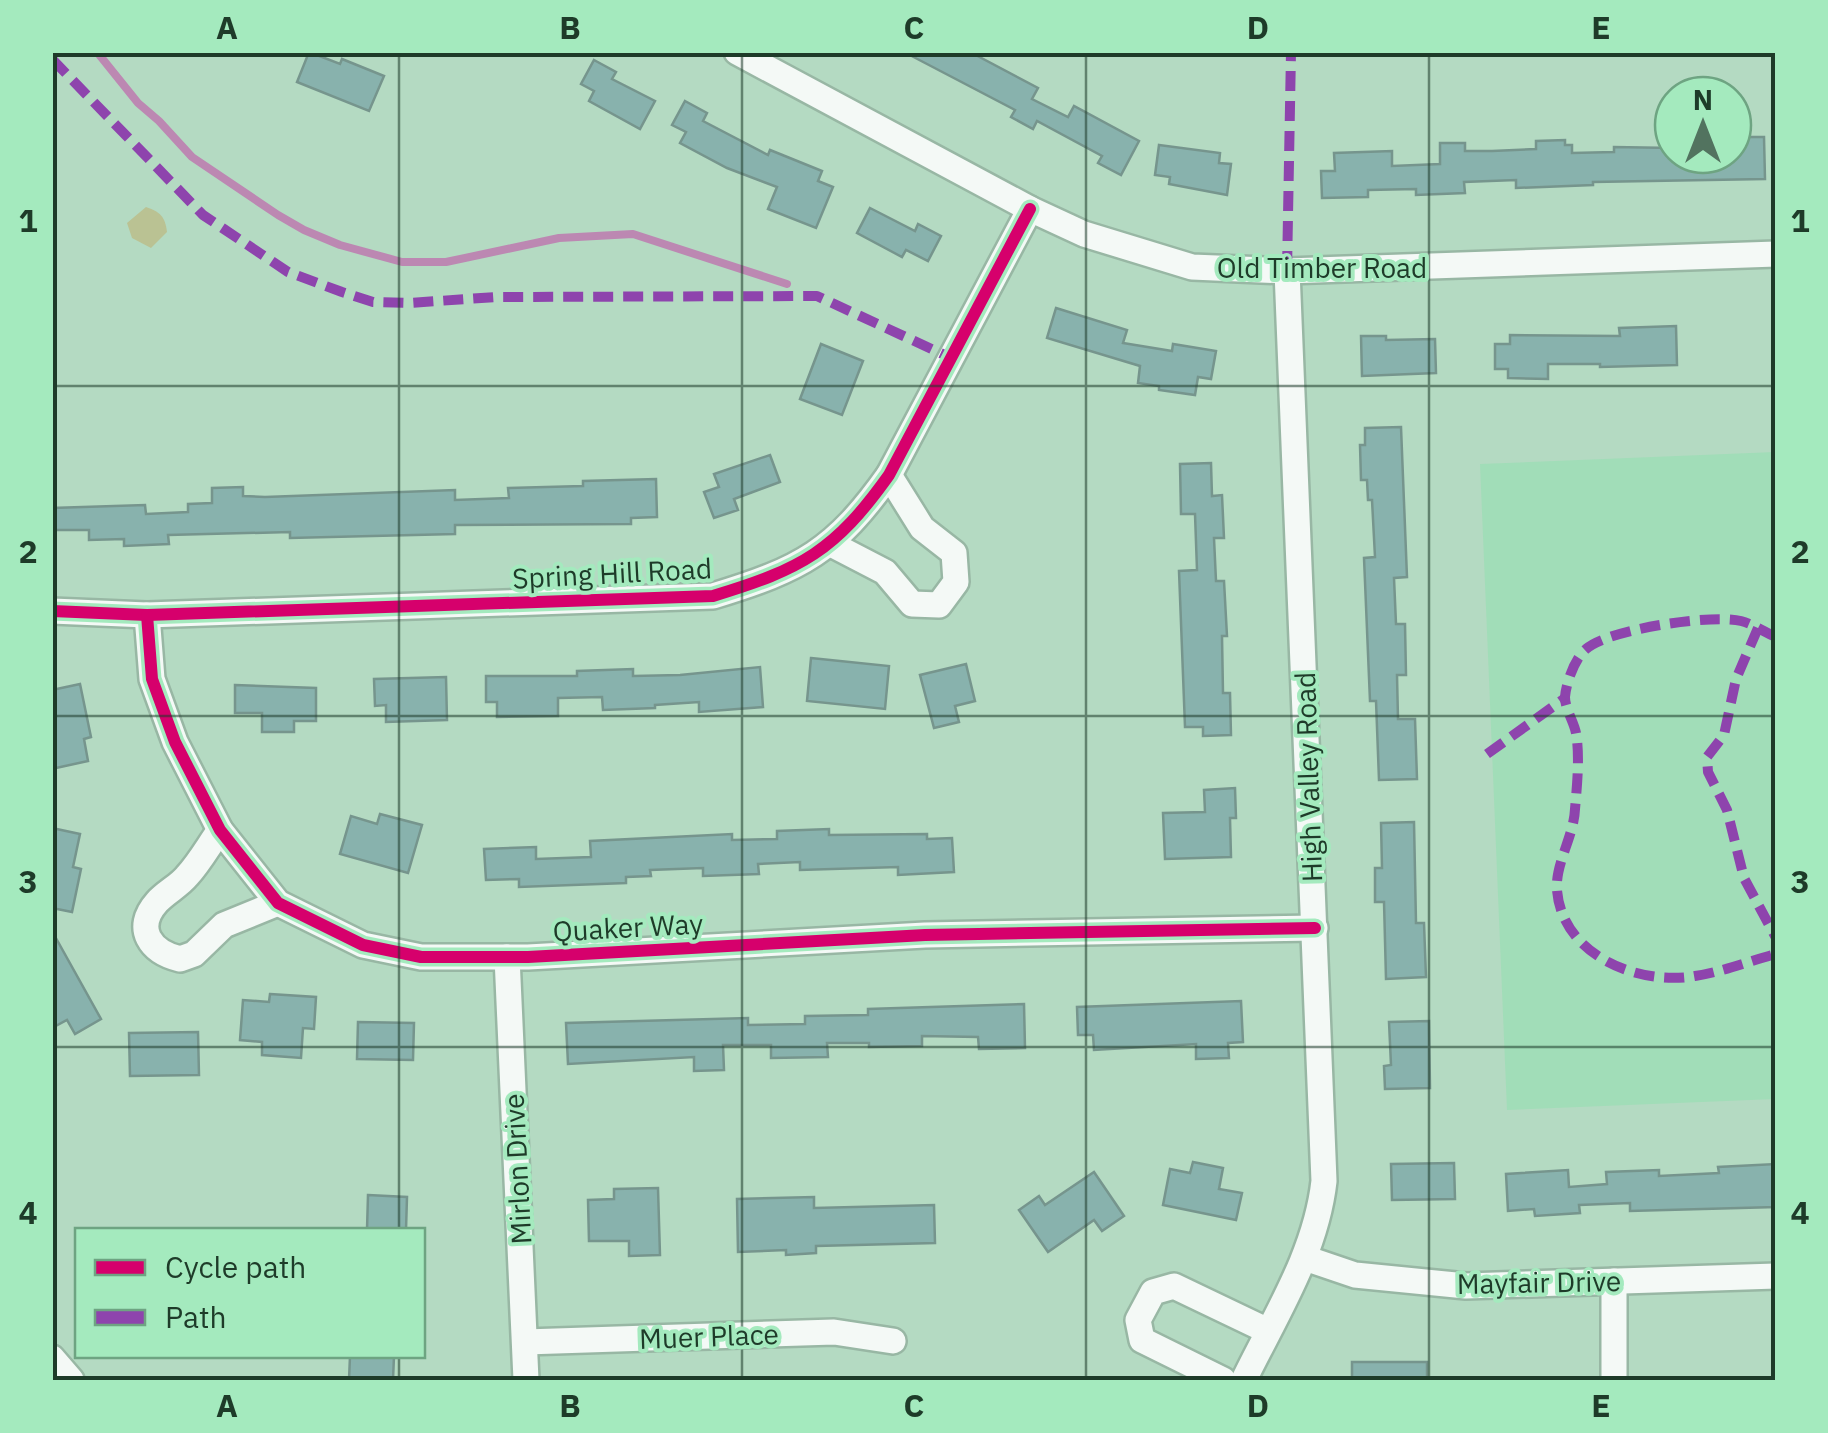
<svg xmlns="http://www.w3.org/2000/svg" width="1828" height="1433" viewBox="0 0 1828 1433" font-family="'IBM Plex Sans',sans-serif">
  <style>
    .built { fill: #a1ddb8 }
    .green { fill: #bac293 }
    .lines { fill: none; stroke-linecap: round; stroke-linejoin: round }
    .stream { stroke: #bc88b2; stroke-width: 8 }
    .building { fill: #88b2ad; stroke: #76958d; stroke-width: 2.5 }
    .minor-casing { stroke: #98b7a4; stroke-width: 30 }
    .minor { stroke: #f4f9f6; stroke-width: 25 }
    .quiet { stroke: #8e44ad; stroke-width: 10; stroke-dasharray: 20 10; stroke-linecap: butt }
    .cycleway-casing { stroke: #a4eabe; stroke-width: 19 }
    .cycleway { stroke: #d6006c; stroke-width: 12 }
    .grid { fill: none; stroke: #1e3b29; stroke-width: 2.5; stroke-opacity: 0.55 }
    .labels { text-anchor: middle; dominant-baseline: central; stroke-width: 8; stroke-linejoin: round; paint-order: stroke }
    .street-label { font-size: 28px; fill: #1e3b29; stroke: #a4eabe }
    .neatline { fill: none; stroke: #1e3b29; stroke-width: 4 }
    .grid-label { font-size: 32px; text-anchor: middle; font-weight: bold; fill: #1e3b29 }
  </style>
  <rect width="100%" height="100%" fill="#b4dac2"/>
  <path class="built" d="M1775,452V1099L1507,1110L1480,464Z"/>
  <path class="green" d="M146,207C160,212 165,216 167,232L151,248L132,238L127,223Z"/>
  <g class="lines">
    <path class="stream" d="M97,52L138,103L159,121L192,157L278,215L304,230L340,245L402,262H446L559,238L633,234L787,284"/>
  </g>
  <g class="building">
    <path d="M309,52L340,64L342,59L384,76L369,111L297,82Z"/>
    <path d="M904,52H970L1038,88L1032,99L1068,117L1074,106L1139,141L1121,175L1098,163L1102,156L1037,121L1033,129L1011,117L1015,110Z"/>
    <path d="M594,60L616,72L612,79L655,101L640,129L589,101L594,91L581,84Z"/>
    <path d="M685,101L707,113L703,121L768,155L770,150L822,171L818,181L833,187L816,228L768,209L777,187L727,168L680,143L686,132L672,125Z"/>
    <path d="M1733,137H1764L1765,179L1593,182V185L1516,188V180L1464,182L1465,193L1416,195V189L1368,190V197L1322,198L1321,171H1335L1334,153L1392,151V166L1440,164V143H1465V151H1492L1536,149V141L1565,140V145H1572V153L1614,152V147L1673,148V155H1733Z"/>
    <path d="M1159,145L1220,153L1219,163L1231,164L1227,195L1169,184L1170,177L1155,175Z"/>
    <path d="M870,208L915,231L918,224L941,236L928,261L906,250L902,257L857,233Z"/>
    <path d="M1056,308L1127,330L1123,343L1172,351L1173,344L1216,351L1211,379L1198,377L1195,395L1159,390V386L1138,383L1140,366L1047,338Z"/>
    <path d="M1676,326L1677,365L1600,367V364H1548V379L1508,378V369H1495V344H1510V335L1620,336L1619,328Z"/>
    <path d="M1361,336H1386V340L1435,339L1436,373L1362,376Z"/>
    <path d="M821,344L863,361L842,415L800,399Z"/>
    <path d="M1401,427L1407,577L1394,578L1396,624H1405L1406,675H1397L1398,719H1415L1417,779L1379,780L1376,701H1370L1364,558L1375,557L1372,500H1368L1367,480H1361L1360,445H1365V428Z"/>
    <path d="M770,455L780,482L734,499L738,510L714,518L704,492L719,487L714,474Z"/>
    <path d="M1211,463L1212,496L1222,495L1224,538H1214L1216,581H1224L1227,636H1222L1223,693H1230L1231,735L1203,736V727H1185L1179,571L1197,570L1195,514H1181L1180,464Z"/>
    <path d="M656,479L657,517L631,518V524L455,525V534L290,538V532L168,535L169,544L124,546V539L89,540V530H52V508L145,505L146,514L188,512V504L212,503V488L243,487V496L265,497L455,490V500L509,498L508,488L583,486V481Z"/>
    <path d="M811,658L889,666L885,709L807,701Z"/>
    <path d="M966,664L975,701L955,706L959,722L934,728L920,675Z"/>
    <path d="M760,667L763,707L699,712V702L655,705V708L603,710L602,697L558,698V716L497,717V702H486V676H577V671L633,669V676L680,675Z"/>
    <path d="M446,677L447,720L386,722V705L375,706L374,679Z"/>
    <path d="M80,684L91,737L84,739L88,761L56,768L52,752V717L56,716L52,690Z"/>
    <path d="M235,685L316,688V721H294V732H262V713H235Z"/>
    <path d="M1235,788L1236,818H1230L1231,857L1165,859L1163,813L1205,812L1204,790Z"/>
    <path d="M380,814L422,825L408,873L340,854L351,816L377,824Z"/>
    <path d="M1414,822L1416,923H1424L1426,977L1386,979L1384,902H1375V868H1382L1381,823Z"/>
    <path d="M52,828L80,834L73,867L81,869L72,912L52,908Z"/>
    <path d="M829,829V835L927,834V839L952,838L954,872L898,875V867L800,870V862L758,864L759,874L703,876V868L650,870L651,876L626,877V883L519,887V879L486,880L484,849L536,847V859L591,857L590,841L732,834V840L777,839V831Z"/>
    <path d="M52,931L101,1019L75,1034L67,1020L52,1028Z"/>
    <path d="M270,994L316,997L314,1029L303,1028L301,1058L262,1055V1042L240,1040L243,1000L269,1002Z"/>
    <path d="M1241,1001L1243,1042L1228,1043L1229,1058L1196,1059V1044L1094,1050L1093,1035H1078L1077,1007Z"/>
    <path d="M1024,1004L1025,1048L979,1049L978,1037L922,1036V1046L869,1047V1043H827L828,1057L771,1058V1045H723L724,1070L694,1071V1057L568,1064L566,1023L748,1018V1025L805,1024V1016L868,1015V1009Z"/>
    <path d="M1429,1021L1430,1088L1385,1089L1384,1066L1391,1065L1389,1022Z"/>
    <path d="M358,1022L414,1023L413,1060L357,1059Z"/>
    <path d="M198,1032L199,1075L130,1076L129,1033Z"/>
    <path d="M1193,1162L1223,1168L1219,1189L1242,1193L1236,1220L1163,1205L1170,1169L1190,1173Z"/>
    <path d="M1454,1163L1455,1199L1392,1200L1391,1164Z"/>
    <path d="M1776,1164V1207L1630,1211V1203L1579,1205L1580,1213L1535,1216L1534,1209L1508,1211L1506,1174L1568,1170L1569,1187L1607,1184L1606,1172L1659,1170V1176L1719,1173L1718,1167Z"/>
    <path d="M1094,1172L1124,1216L1102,1231L1094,1220L1048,1252L1019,1210L1039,1196L1045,1205Z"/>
    <path d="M658,1188L660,1255L629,1256V1241H589L588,1200L614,1199V1189Z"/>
    <path d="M368,1195L407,1197L406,1230H367Z"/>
    <path d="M814,1197V1208L934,1205L935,1243L816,1246V1253L786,1255V1250L738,1252L737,1199Z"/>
    <path d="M350,1356H394L393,1380H349Z"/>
    <rect x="1352" y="1362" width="75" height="18"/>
  </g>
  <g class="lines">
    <g class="minor-casing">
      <g id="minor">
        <path d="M737,52L1030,209L1084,234L1192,267L1287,271L1776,254"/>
        <path d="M831,544L885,572L912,604L939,605L956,582L954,553L922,528L889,475"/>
        <path d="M52,611L147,615L713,596C802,569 835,551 889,475L1030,209"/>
        <path d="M147,615L152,679L175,742L220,830L278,903L363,945L421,957H528L925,935L1315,928"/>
        <path d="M220,830C209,845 200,862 187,876C179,886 166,892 157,902C133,929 151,952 180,959L194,954L224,925L278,903"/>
        <path d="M507,957L526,1380"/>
        <path d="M1305,1258L1355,1275L1466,1286L1776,1276"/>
        <path d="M525,1342L834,1332L893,1341"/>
        <path d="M52,1358L71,1380"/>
        <path d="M1223,1380L1142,1340L1138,1320L1153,1292L1174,1286L1268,1331"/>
        <path d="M1244,1380C1275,1316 1316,1253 1324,1181L1287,271"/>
        <path d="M1614,1380V1281"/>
      </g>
    </g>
    <use href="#minor" class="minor"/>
    <g class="quiet">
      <path d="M52,59L203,215L288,272L342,292L373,302L408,303L497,297L817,296L949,357"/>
      <path d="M1287,271L1291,52"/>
      <path d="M1758,628L1736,679L1724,735L1707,757L1708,772L1727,810L1744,878L1776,938"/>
      <path d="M1776,637C1764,632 1753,624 1741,621C1712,614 1608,629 1586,649C1575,658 1566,683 1565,697C1565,709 1574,722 1576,733C1580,756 1577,786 1575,809C1574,836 1555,864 1557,890C1562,955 1638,986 1695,976C1722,972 1749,961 1776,954"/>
      <path d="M1487,754L1565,698"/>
    </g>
    <g class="cycleway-casing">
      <g id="cycleway">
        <path d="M52,611L147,615L713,596C802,569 835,551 889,475L1030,209"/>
        <path d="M147,615L152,679L175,742L220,830L278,903L363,945L421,957H528L925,935L1315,928"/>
      </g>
    </g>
    <use href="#cycleway" class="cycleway"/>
  </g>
  <path class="grid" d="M399,52V1230M742,52V1380M1086,52V1380M1429,52V1380M52,386H1776M52,716H1776M52,1047H1776M399,1356V1380"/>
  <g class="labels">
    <g class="street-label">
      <text x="1322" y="267">Old Timber Road</text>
      <text transform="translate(612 573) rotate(-3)">Spring Hill Road</text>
      <text transform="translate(1308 777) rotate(-92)">High Valley Road</text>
      <text transform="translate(628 927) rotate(-3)">Quaker Way</text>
      <text transform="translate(517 1169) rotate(-93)">Mirlon Drive</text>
      <text transform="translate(1539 1282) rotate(-1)">Mayfair Drive</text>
      <text transform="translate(709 1336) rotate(-2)">Muer Place</text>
    </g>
  </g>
  <rect width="1828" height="1433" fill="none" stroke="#a4eabe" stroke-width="110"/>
  <rect x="75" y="1228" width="350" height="130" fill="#a4eabe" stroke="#6ea482" stroke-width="2.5"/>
  <rect x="95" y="1260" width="50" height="15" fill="#d6006c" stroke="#6ea482" stroke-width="2.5"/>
  <text x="165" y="1278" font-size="30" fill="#1e3b29">Cycle path</text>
  <rect x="95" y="1310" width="50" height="15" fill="#8e44ad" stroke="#6ea482" stroke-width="2.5"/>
  <text x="165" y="1328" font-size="30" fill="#1e3b29">Path</text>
  <g transform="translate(1703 125)"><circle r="48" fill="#a4eabe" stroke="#6ea482" stroke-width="2.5"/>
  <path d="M0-8L18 38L0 25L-18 38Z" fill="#52735f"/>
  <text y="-15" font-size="28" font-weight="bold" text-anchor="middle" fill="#1e3b29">N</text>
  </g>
  <rect x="55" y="55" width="1718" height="1323" class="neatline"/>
  <g class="grid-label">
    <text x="227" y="39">A</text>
    <text x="570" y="39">B</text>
    <text x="914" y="39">C</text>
    <text x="1258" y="39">D</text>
    <text x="1601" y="39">E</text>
    <text x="28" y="232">1</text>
    <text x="1800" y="232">1</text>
    <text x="28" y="563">2</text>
    <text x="1800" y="563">2</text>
    <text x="28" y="893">3</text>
    <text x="1800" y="893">3</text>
    <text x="28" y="1224">4</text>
    <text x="1800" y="1224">4</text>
    <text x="227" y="1417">A</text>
    <text x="570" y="1417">B</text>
    <text x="914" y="1417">C</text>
    <text x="1258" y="1417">D</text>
    <text x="1601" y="1417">E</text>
  </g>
</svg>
